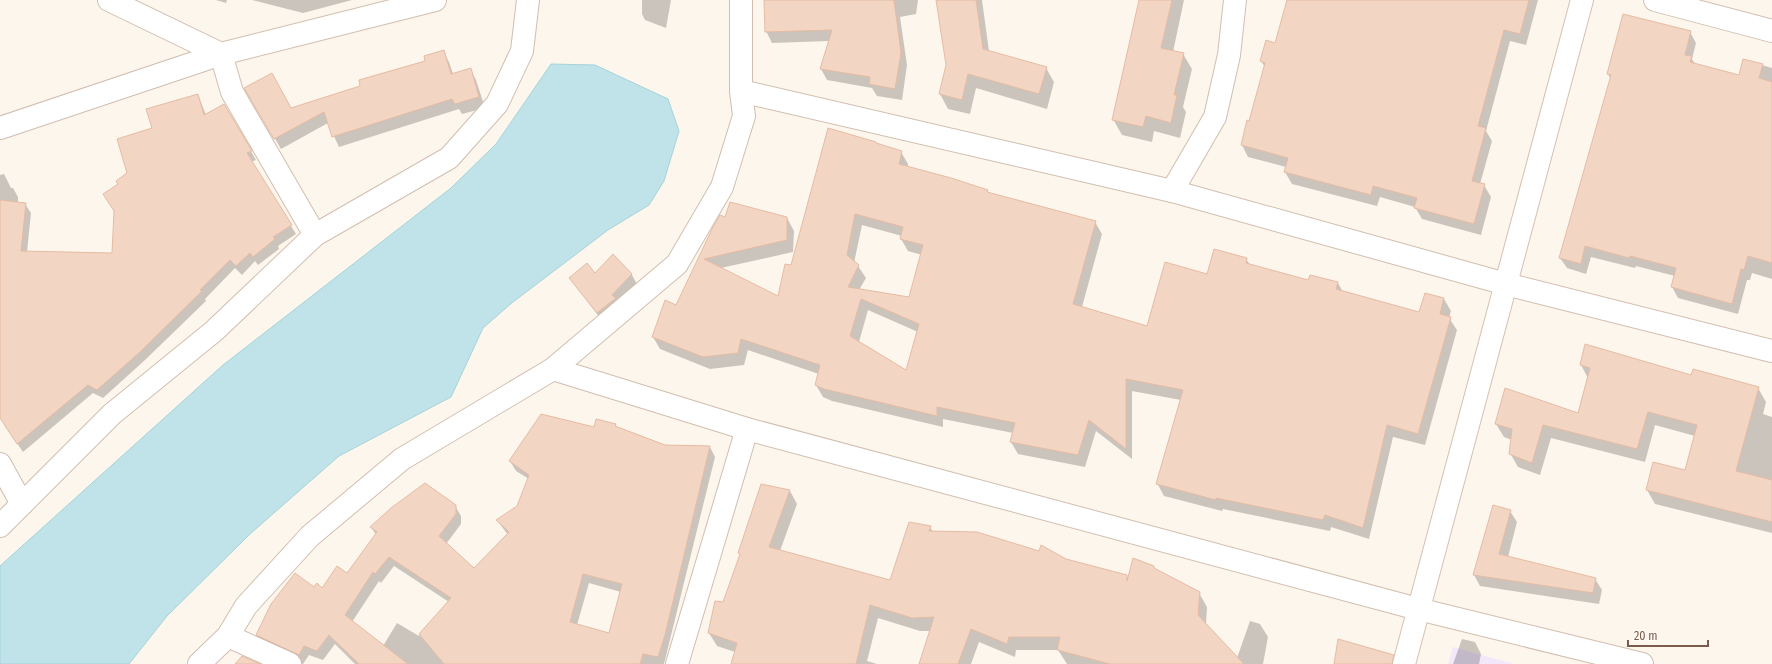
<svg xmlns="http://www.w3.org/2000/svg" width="1772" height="664" viewBox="0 0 1772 664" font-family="'Fira Sans Condensed',sans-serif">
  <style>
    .education { fill: #f3e8fa }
    .water { fill: #bfe3e8; stroke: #a5d3da }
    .shadow { fill: #0003; fill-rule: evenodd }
    .building { fill: #f3d5c3; stroke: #e6bba3; fill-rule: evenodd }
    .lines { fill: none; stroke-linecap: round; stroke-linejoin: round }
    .street-casing { stroke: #d1beb0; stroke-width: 24 }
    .secondary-casing { stroke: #d6c0b0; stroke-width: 24 }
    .street { stroke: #fff; stroke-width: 22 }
    .secondary { stroke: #fff; stroke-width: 22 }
  </style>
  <rect width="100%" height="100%" fill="#fdf6ec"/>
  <path class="education" d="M1453,647L1514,664H1448Z"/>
  <path class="water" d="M551,64L595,65L668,99L679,131L664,181L649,205L608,230L513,302L483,328L451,397L339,456L250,534L167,616L129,664H0V566L223,365L451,188L496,144Z"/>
  <g class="shadow">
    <path d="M216,0H227L226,3Z"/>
    <path d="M252,0H352L303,13Z"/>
    <path d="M642,0H671L666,28L645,20L642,14Z"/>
    <path d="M765,0H918L916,14L900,17L907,65L902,100L877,96L872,88L827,80L821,69L829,41L772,43L766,31Z"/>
    <path d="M937,0H982L989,51L1046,68L1054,82L1047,109L976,88L970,114L948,109L940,94L947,65Z"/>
    <path d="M1140,0H1184L1173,52L1183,54L1192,69L1183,107L1186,112L1180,138L1154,131L1152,142L1122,135L1113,119Z"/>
    <path d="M1288,0H1538L1526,45L1510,41L1486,131L1492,141L1480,184L1484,185L1491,197L1481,235L1422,219L1415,207L1380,197L1377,206L1292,184L1285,172L1286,167L1248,157L1242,145L1248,121L1250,122L1265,67L1261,61L1276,44Z"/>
    <path d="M1690,32L1696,43L1692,59L1695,64L1740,76L1744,60L1772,68V279L1752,273L1750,280H1747L1738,314L1678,298L1672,287L1675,276L1636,266L1635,268L1591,257L1586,274L1567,268L1560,258L1611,80L1608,74Z"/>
    <path d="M443,51L449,62L453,74L470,69L476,80L485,108L462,114L459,109L339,147L328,123L281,149L246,89L290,110L361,86L426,62Z"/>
    <path d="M198,95L206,115L224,105L256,160L251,162L296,234L278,246L279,249L258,265L255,261L242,275L235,268L205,299L206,301L145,360L103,398L93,393L23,452L5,426L0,407V175L4,174L11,188H13L18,197V203L25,204L31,213L27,252L113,254L119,185L128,174L153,129Z"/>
    <path d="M877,144L901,152L908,164V167L987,191L989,193L1095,222L1102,234L1082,307L1148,327L1208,275L1246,259L1250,265L1309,282L1338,283L1343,292L1420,314L1444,299L1451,311L1449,318L1457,330L1425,445L1393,437L1369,539L1331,527L1330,531L1223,509L1222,511L1164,496L1157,483L1181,400L1132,391V459L1096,431L1085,467L1018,454L1011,442L1013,433L943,419V427L832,401L823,397L816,385L819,374L748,350L744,365L710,369L660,349L653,337L666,301L676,306L726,218H787L794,231L793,252L721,268L778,297L792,266ZM862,225L902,236L901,239L908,251L922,255L910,299L859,290L866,278L858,266L854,263ZM868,310L918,332L907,371L859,342Z"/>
    <path d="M613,256L632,275L637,284L603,322L570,278L594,274Z"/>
    <path d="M1581,365L1692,376L1758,388L1766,402L1763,414L1772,417V533L1655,504L1647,490L1685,471L1695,436L1655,425L1645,462L1551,438L1540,475L1518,467L1510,453L1512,440L1504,437L1496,424L1578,414L1588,378Z"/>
    <path d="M615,425L617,428L664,446L710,447L715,457L664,664H355L335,644L323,660L309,655L303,664L263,645L257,635L314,588L323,590L348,574L376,535L371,527L455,506L461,516V524L446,544L474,570L508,535L497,520L518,507L529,479L516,471L510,461L594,429ZM394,566L449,602L419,636L397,623L383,646L352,622L379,581L381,583ZM589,583L621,592L610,635L577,625Z"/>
    <path d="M762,485L790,491L797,504L780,551L891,581L930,527L933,532L1066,560L1126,575L1128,579L1153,567L1155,570L1199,593L1207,607L1206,624L1237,658L1250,621L1260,624L1268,637L1263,664H1067L1058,650H1016L1015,657L979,642L971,664H920L930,631H920L878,618L867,661L877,664H732L735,652L717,646L709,633L724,603L741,556L739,553Z"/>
    <path d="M1510,511L1517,522L1508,557L1595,579L1602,590L1599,604L1480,586L1474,575Z"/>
    <path d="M1462,639L1475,642L1481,654L1479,664H1453Z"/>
  </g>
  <g class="building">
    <path d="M764,0H894L901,53L895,89L869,84L870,77L820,69L832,30L765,32Z"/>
    <path d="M936,0H976L983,49L1047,67L1039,94L968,74L962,100L939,94L946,65Z"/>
    <path d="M1139,0H1172L1161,48L1184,53L1174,95H1177L1171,123L1146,116L1143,127L1112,120Z"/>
    <path d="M1287,0H1529L1520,34L1504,30L1478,126L1486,128L1472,181L1485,184L1474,224L1414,208L1417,198L1373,186L1371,195L1284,172L1288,158L1241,145L1247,120L1249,121L1265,63L1260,61L1266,40L1275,43Z"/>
    <path d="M1623,14L1691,31L1685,55L1692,56L1690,62L1739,75L1743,59L1763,64L1759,78L1772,82V263L1748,256L1744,270L1741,269L1732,304L1671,287L1676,268L1630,256L1629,258L1585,246L1581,264L1559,258L1611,75L1607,74Z"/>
    <path d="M444,50L451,74L471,68L479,97L455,104L452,99L332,137L324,112L274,139L244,88L272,73L291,108L360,86L359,80L425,61L424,56Z"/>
    <path d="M198,94L204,115L224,104L252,151L247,153L292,225L273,237L275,239L253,257L250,253L236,266L230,260L200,290L202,291L140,352L97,390L88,385L17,444L0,418V200L26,203L21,251L112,253L114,211L103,194L118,184L116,181L127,173L117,139L152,128L146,109Z"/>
    <path d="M828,128L876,142V143L902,151L899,164L951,178L988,190L987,192L1096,221L1073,304L1147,326L1165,262L1207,274L1214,249L1247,258L1246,263L1308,280L1310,275L1338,282L1336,289L1419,312L1425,293L1444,298L1440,314L1451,317L1418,434L1387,425L1363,528L1325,515L1323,520L1216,498V500L1156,484L1183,390L1126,379V449L1089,420L1078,455L1010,442L1015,423L937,407V416L824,389L815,385L820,365L741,339L738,353L703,357L652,337L665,300L676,305L713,227L720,215L725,217L730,202L787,217V240L704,259L778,296L785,264L791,265ZM855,214L903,227L900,239L923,245L909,297L848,287L859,265L847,255ZM861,299L919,324L906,370L850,336Z"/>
    <path d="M613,254L632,274L612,295L616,298L597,313L569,278L587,263L595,273Z"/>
    <path d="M1585,344L1691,375L1693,369L1759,387L1736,471L1772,480V522L1646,490L1653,462L1685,470L1697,425L1648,412L1637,449L1543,425L1532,463L1509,454L1512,429L1495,424L1505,388L1578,413L1590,368L1580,365Z"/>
    <path d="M541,414L594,427L596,419L616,424L615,426L665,445L710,446L665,635L658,657L643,654L640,664H444L419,634L451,598L389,557L375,574L373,572L345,615L408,664H359L329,635L317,651L304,646L299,655L256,635L271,604L295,573L314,587L317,583L322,588L337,566L347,573L377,532L370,527L391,508L425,483L456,505V514L439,536L474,568L509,532L496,520L517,506L529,475L509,461ZM583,574L622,584L609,633L570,622Z"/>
    <path d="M761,484L790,490L769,547L890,580L909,522L931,526L929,531L977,532L1039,551L1041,545L1066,559L1127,575V581L1133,558L1154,566V568L1200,592L1198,615L1244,664H1110L1057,650L1060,637H1009L1007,644L971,629L958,664H919L934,617L912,618L870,605L856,664H731L737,643L708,633L715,601L723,602L740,554L738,553Z"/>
    <path d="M1493,505L1511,510L1499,554L1596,578L1593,593L1473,575Z"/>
    <path d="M1338,639L1394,655L1392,664H1334Z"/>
    <path d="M242,656L260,664H235Z"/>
  </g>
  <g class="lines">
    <g class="street-casing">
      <g id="street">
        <path d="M109,0L221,54L232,92L315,235"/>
        <path d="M1655,0L1772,31"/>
        <path d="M741,91L1172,191L1506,284L1772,351"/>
        <path d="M0,128L221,54L435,0"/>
        <path d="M1172,191L1215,117L1229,55L1235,0"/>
        <path d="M553,369L747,429L1418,609L1642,664"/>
        <path d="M0,464L22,504"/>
        <path d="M0,526L112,414L214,331L315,235L449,158L497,104L522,51L528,0"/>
        <path d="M228,636L290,664"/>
        <path d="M199,664L228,636L246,606L310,536L402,459L553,369L677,264L722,187L744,116L741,91V0"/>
        <path d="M677,664L747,429"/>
      </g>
    </g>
    <g class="secondary-casing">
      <path id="secondary" d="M1404,664L1582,0"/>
    </g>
    <use href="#street" class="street"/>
    <use href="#secondary" class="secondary"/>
  </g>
  <path d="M1628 640v6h80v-6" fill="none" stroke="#7a5c4d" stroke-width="2"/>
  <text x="1634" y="640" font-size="12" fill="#7a5c4d" stroke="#fffaf3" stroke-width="3" paint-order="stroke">20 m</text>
</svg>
